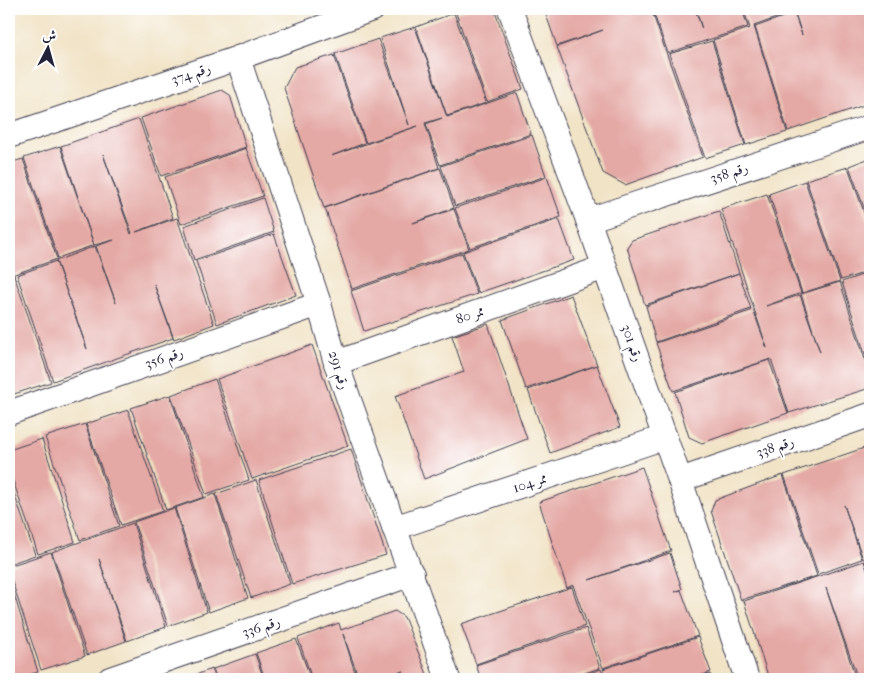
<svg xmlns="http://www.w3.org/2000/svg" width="879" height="688" viewBox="0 0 879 688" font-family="'IM FELL French Canon',Amiri,serif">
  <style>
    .building { fill: #e4a9a5; fill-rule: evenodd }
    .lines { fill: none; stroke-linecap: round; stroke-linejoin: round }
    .street-casing { stroke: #413f50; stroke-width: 26 }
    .street { stroke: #fff; stroke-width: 24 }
    .labels { text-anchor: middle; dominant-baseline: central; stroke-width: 4; stroke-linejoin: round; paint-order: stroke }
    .street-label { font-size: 14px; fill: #22223b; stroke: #fff }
  </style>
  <rect width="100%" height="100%" fill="#fff"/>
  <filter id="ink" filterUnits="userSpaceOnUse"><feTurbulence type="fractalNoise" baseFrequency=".02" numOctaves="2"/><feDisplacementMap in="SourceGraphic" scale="10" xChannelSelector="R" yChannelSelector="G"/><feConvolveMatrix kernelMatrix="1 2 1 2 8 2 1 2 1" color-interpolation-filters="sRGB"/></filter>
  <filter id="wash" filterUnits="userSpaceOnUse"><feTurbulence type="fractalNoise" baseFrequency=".0096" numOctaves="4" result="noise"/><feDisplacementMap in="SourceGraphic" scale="20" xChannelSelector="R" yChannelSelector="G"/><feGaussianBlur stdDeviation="1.12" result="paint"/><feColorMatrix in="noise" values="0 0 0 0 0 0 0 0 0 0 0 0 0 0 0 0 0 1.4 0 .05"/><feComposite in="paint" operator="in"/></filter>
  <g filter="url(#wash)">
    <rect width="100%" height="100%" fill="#f1e3c6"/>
    <g id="blocks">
      <g class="building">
        <path d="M469,9H494L523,89L487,102L456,13Z"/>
        <path d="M544,9H651L703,157L625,185L603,173L557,47L603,30L557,46Z"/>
        <path d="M652,9H695L702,29L696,9H742L748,27L668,53Z"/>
        <path d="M743,9H801L754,26L787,132L746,145L713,40L750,28Z"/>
        <path d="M807,9H870V103L788,131L755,27L794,13L802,35L795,13Z"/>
        <path d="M454,13L486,103L447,116L416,27Z"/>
        <path d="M415,27L447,117L517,93L531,134L440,165L426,124L442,118L425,123L439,168L324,208L284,88L295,67L334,55L365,143L331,156L418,126L366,143L335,54L378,39L409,125L380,38Z"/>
        <path d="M712,41L745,145L705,158L669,54Z"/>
        <path d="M222,90L230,95L246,147L161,176L141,118Z"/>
        <path d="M139,119L173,218L136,232L177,218L214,324L174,339L154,284L173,338L53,381L17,275L56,261L87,349L56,261L95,246L116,303L96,246L114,240L94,245L61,146ZM103,154L132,233L131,234Z"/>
        <path d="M532,135L546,176L455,206L441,166Z"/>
        <path d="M60,146L94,245L58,258L24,158Z"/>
        <path d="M246,148L263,196L181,224L165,177Z"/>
        <path d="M870,158V224L849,166Z"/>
        <path d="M23,159L57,259L12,275L9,266V163Z"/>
        <path d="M848,167L870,229V271L841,280L806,180Z"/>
        <path d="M440,168L454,208L413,223L454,209L469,249L352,289L325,208Z"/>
        <path d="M547,177L561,217L470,248L455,208Z"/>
        <path d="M805,181L840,281L802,293L769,194Z"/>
        <path d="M767,194L801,293L766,306L800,295L820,352L801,294L840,282L870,375V388L789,413L771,359L673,391L656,343L753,310L767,348L721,209Z"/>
        <path d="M263,198L274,232L194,260L184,226Z"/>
        <path d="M719,211L739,273L645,305L627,247L632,240Z"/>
        <path d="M559,219L574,260L478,293L463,252Z"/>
        <path d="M274,234L296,295L217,324L196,261Z"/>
        <path d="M462,253L477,294L364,331L351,291Z"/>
        <path d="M870,272V370L842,282Z"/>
        <path d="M739,273L751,309L656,342L646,306Z"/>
        <path d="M14,275L51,382L11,395L9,388V277Z"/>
        <path d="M571,295L597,365L526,389L502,320Z"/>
        <path d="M488,324L527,439L424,479L395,396L464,372L452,336Z"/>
        <path d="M312,345L348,446L252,479L217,379Z"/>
        <path d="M769,360L788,413L702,443L689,437L675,392Z"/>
        <path d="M597,365L620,427L550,453L528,390Z"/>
        <path d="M215,379L249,480L206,494L171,395Z"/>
        <path d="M170,395L204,497L166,510L131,408Z"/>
        <path d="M128,410L163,511L121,525L86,424Z"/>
        <path d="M85,424L119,526L80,540L45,437Z"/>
        <path d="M42,439L75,542L38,554L9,469V450Z"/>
        <path d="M870,446V557L863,559L844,505L862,559L818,574L784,475Z"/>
        <path d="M351,449L386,555L292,584L259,480Z"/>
        <path d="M642,467L671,551L589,580L670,553L682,589L675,592L681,590L698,636L603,668L573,585L567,588L539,502Z"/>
        <path d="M783,475L817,576L741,600L711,511L715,500Z"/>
        <path d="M9,478L35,555L9,564Z"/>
        <path d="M256,480L290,584L251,598L216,494Z"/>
        <path d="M215,494L248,598L209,612L175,508Z"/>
        <path d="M174,508L207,612L168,626L134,522Z"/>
        <path d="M133,523L166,627L127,641L99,559L126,641L87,655L52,552Z"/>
        <path d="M51,552L85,656L41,670L9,572V566Z"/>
        <path d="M870,558V575L865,560Z"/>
        <path d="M864,561L870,579V675L858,679L826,588L856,679H769L744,601Z"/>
        <path d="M9,578L38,672L14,679H9Z"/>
        <path d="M572,587L585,626L476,664L461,624Z"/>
        <path d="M395,611L404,617L429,679H383L403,671L379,679H359L343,634L357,679H312L298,638L339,623L341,630Z"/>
        <path d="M586,628L600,668L567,679H481L476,665Z"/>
        <path d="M698,637L711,672L691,679H607L603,669Z"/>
        <path d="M296,639L311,679H265L256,653Z"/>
        <path d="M255,654L264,679H217L213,669Z"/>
        <path d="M212,669L216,679H184Z"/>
        <path d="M601,669L604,679H573Z"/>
        <path d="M710,674L712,679H695Z"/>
      </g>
    </g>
  </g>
  <g filter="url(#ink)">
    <use href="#blocks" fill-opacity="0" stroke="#413f50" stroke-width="1"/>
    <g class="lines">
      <g class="street-casing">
        <g id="street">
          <path d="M510,9L588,220L680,480L747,679"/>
          <path d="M238,58L319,304L336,363L448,679"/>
          <path d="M9,136L238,58L372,9"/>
          <path d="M588,220L870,127"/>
          <path d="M336,363L605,267"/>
          <path d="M9,413L319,304"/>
          <path d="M680,480L870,415"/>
          <path d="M394,528L665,437"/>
          <path d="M110,679L412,574"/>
        </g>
      </g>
      <use href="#street" class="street"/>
    </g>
  </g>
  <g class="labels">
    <g class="street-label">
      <text transform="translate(191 74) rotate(-19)">رقم 374</text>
      <text transform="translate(729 173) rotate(-18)">رقم 358</text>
      <text transform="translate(470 315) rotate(-20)">ممر 80</text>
      <text transform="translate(632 343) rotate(70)">رقم 301</text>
      <text transform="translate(164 358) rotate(-19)">رقم 356</text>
      <text transform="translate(339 370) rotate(72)">رقم 291</text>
      <text transform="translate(775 447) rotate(-19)">رقم 338</text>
      <text transform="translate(530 483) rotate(-18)">ممر 104</text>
      <text transform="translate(261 627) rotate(-19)">رقم 336</text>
    </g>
  </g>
  <rect width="879" height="688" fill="none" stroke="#fff" stroke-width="30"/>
  <g transform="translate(48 48) rotate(6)" stroke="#ffffff" stroke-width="4" paint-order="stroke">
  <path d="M0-4L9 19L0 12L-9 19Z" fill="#22223b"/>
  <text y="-8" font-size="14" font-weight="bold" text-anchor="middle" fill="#22223b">ش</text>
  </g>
</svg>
